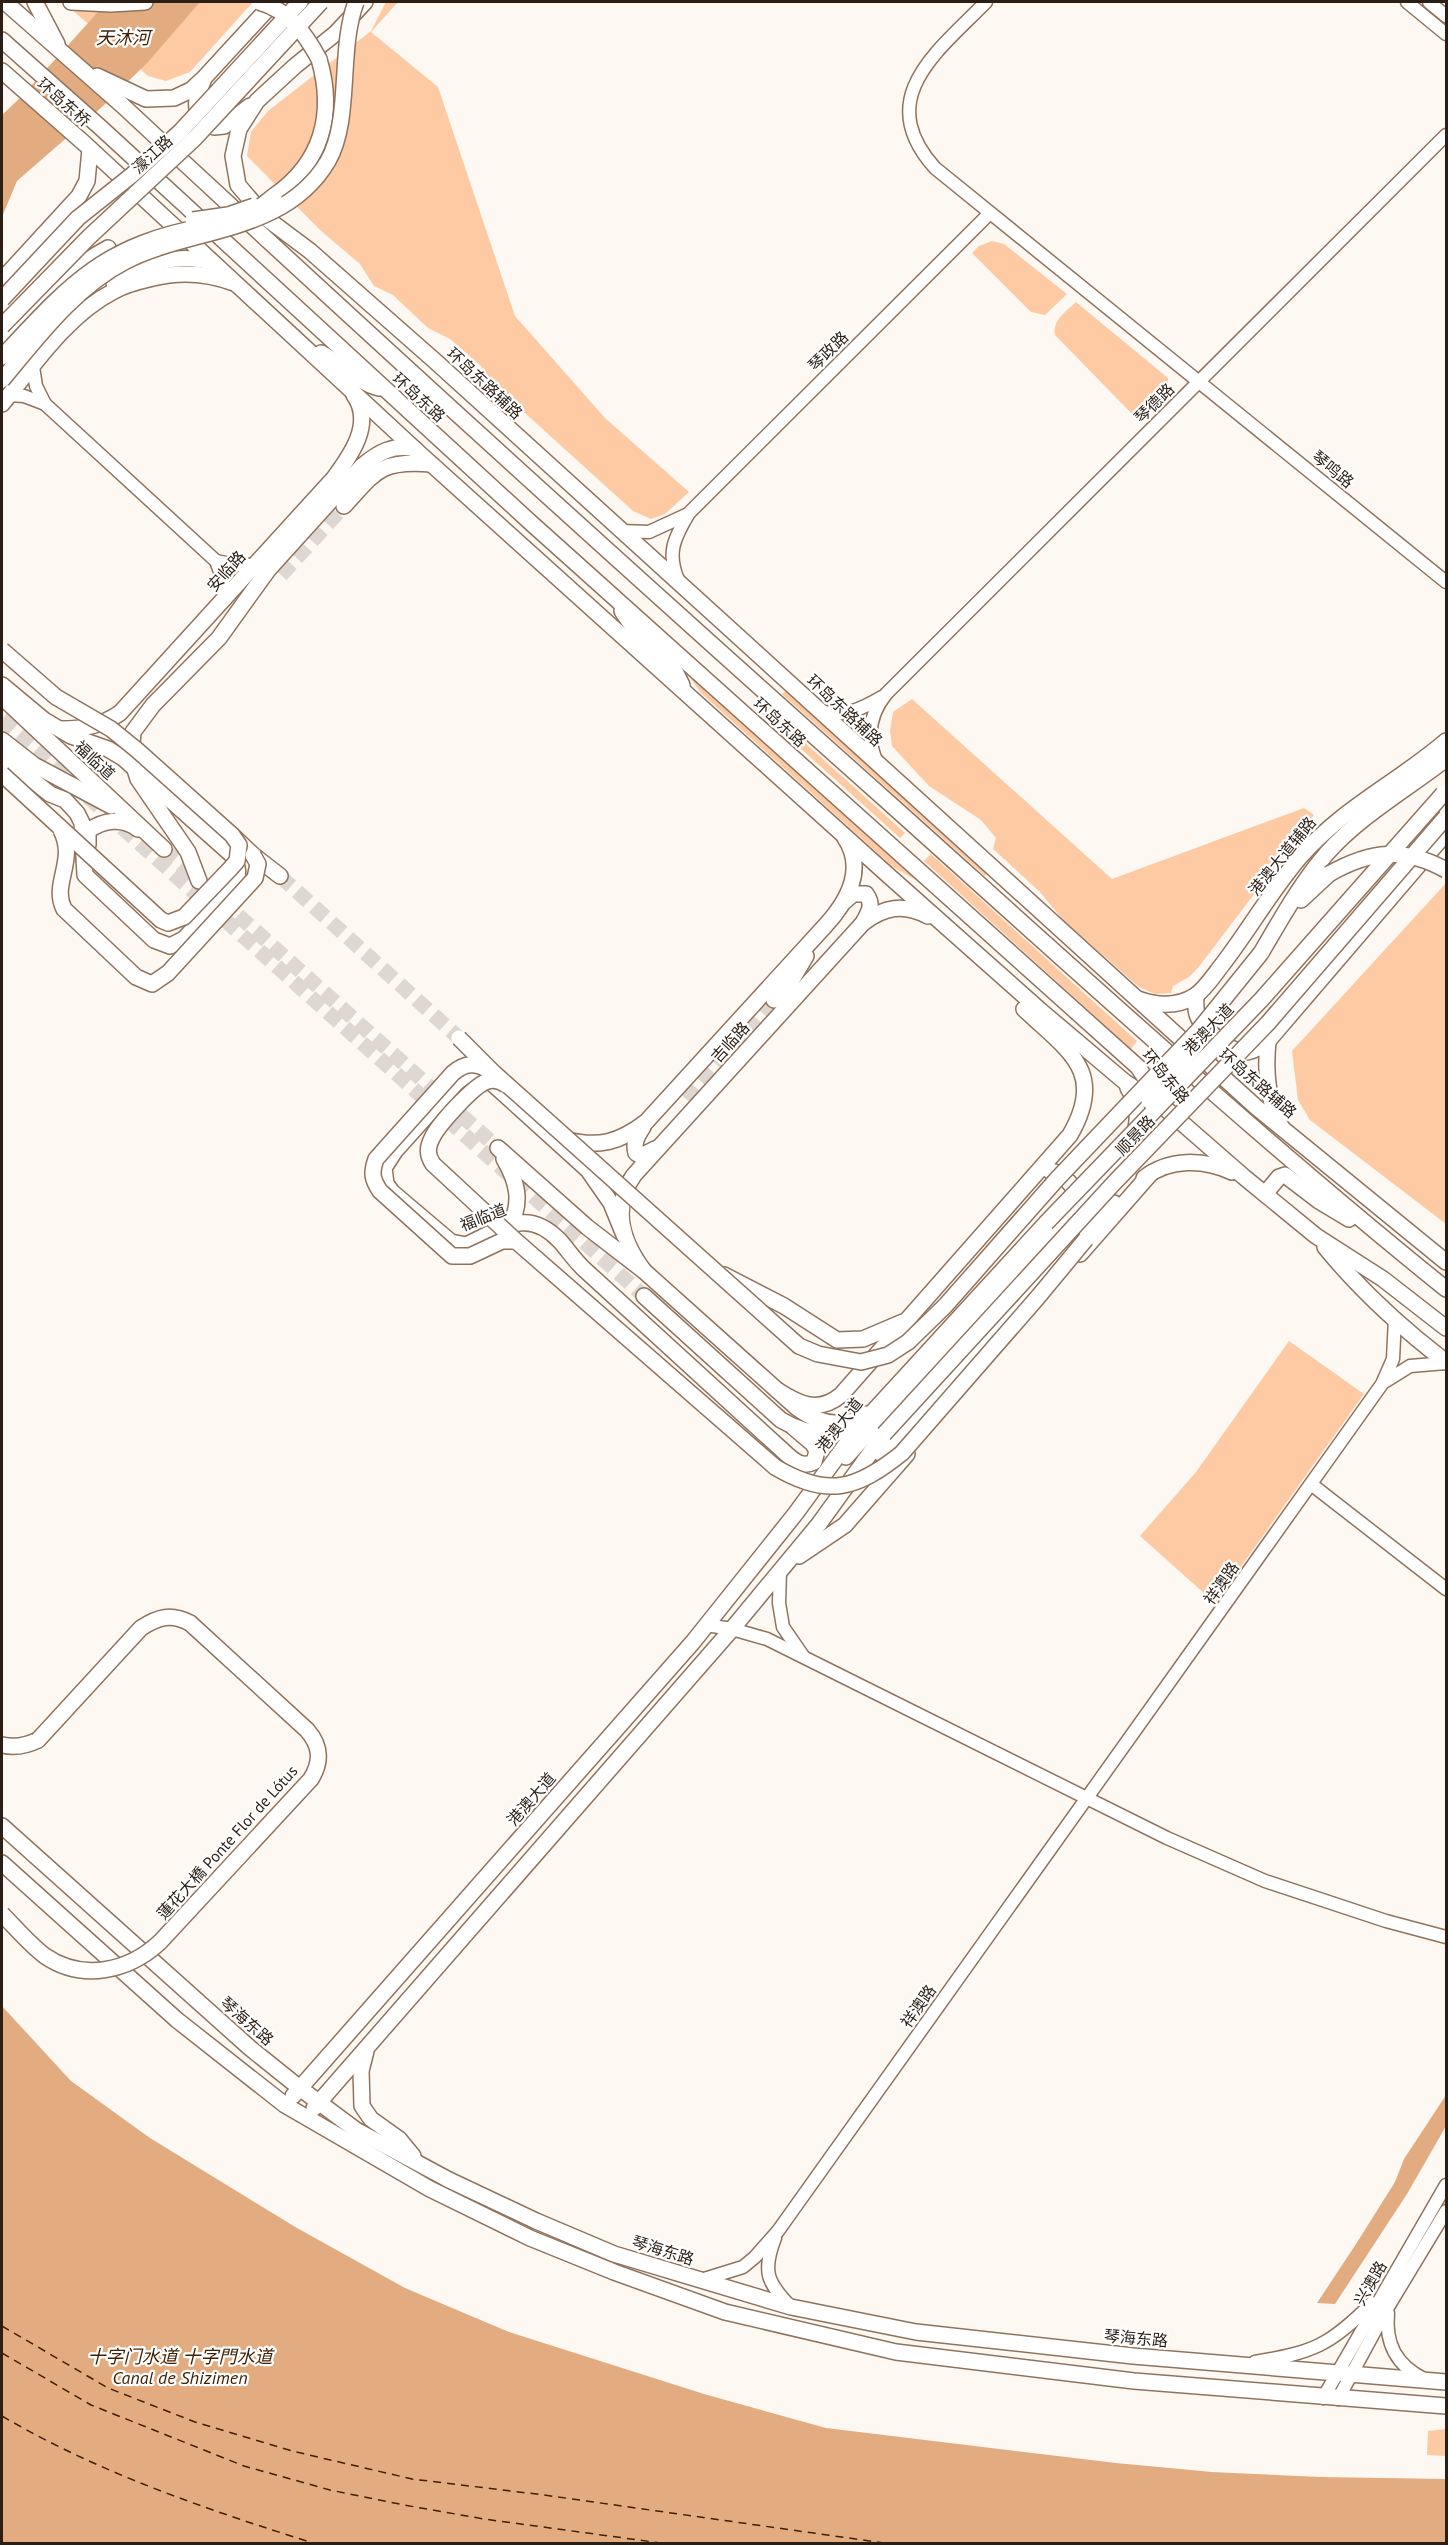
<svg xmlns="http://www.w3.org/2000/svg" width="1448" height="2545" viewBox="0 0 1448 2545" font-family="'PT Sans','Noto Sans SC',sans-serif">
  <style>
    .green { fill: #fdcaa3 }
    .water { fill: #e2ac80 }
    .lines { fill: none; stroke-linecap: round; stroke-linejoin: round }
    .ferry { stroke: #411f00; stroke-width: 1.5; stroke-dasharray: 8 6; stroke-linecap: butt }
    .major-tunnel { stroke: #ded7d2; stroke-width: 15; stroke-dasharray: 15 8; stroke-linecap: butt }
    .minor-casing { stroke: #90735d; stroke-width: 15 }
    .major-casing { stroke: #90735d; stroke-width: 18 }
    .minor { stroke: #fff; stroke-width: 12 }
    .major { stroke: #fff; stroke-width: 15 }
    .major-bridge-casing { stroke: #90735d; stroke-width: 18; stroke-linecap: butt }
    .major-bridge { stroke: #fff; stroke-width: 15 }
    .labels { text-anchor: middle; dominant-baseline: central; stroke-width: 4.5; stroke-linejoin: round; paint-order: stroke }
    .street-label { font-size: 16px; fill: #2a1e15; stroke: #fff }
    .water-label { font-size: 18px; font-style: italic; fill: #411f00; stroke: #fff }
  </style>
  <rect width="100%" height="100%" fill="#fef8f3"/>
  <g class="green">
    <path d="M63,2H253L190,72L166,81L148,76Z"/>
    <path d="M386,2H398L371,32L438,87L515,316L605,418L689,492L665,514L651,519L633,511L515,404L492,386L481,366L450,339L428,328L393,295L374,286L360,264L320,230L247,156L251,132L268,111L371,31Z"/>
    <path d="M992,241L1004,244L1067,294L1045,315L1031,312L972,253L979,246Z"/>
    <path d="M1076,302L1168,378V389L1165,394L1138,420L1055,335C1052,320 1067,311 1076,302Z"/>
    <path d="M689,676L896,861L916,880L893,867L701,693Z"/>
    <path d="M787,690L989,872L985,876L782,694Z"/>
    <path d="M912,699L1112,879L1304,808L1314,815L1198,968L1189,977L1173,986L1171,993L1155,994L1139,987L1064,921L1039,891L993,849L996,838L981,820L929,786L892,746L890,731L893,712Z"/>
    <path d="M763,705L905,833L900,838L758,710Z"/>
    <path d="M931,854L1137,1041L1131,1049L924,861Z"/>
    <path d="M1446,883V1224L1310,1120L1298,1100L1292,1051Z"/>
    <path d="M1289,1341L1364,1394L1215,1603L1140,1536L1196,1472Z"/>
    <path d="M1446,2429V2456L1427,2455L1428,2431Z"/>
  </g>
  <g class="water">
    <path d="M107,2H200L148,62L103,106L17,181L2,217V115L22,96Z"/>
    <path d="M2,2006L71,2081L150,2138L297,2228L405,2288L509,2332L704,2394L826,2428L1116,2463L1212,2472L1321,2477L1446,2479V2543H2Z"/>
    <path d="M1446,2095V2126L1407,2194L1335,2304L1317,2303L1356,2244L1395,2182L1404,2159Z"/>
  </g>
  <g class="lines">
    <g class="ferry">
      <path d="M2,2326L108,2388L195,2422L292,2451L412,2479L544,2495L891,2544"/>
      <path d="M2,2353L91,2405L244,2466L330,2490L404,2505L484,2519L668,2544"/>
      <path d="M2,2416C101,2474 206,2509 316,2544"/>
    </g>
    <g class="major-tunnel">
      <path d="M281,575L344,506"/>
      <path d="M2,719L71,781"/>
      <path d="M88,797L644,1296"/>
      <path d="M164,849L200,882"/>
      <path d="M280,876L459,1038"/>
      <path d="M221,900L498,1148"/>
      <path d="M685,1098L774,1000"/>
    </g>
    <g class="minor-casing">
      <g id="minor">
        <path d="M986,2C938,51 872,98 935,168L1446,582"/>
        <path d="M1407,2L1446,34"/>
        <path d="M1429,2L1446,16"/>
        <path d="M33,367L36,386L45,404L216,561L223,580L225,600"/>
        <path d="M10,395L24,396L45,404"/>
        <path d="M621,531L649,532L686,515"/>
        <path d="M216,561L236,565H256"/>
        <path d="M679,582C666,554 674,538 689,513L990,213"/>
        <path d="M820,711C843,718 862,709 882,697"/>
        <path d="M877,763C866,738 869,715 886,694L1446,135"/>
        <path d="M1386,1381L1410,1366L1446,1363"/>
        <path d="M1311,1484L1446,1589"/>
        <path d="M780,1571L779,1603L783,1627L803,1656"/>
        <path d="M706,1625L732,1629L767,1639L1167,1838L1265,1881L1386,1921L1446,1937"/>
        <path d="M775,2238C762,2271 767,2283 791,2307"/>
        <path d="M701,2280L743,2267L755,2257L778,2231L1382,1384L1393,1359L1395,1318"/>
        <path d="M1388,2313C1385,2344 1396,2365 1424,2379"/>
        <path d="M1255,2362C1314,2352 1329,2346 1372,2303"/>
        <path d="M1323,2398L1446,2185"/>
        <path d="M1338,2399L1388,2307L1446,2211"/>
      </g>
    </g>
    <g class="major-casing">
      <g id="major">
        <path d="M5,2L122,105C374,340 630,572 888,802C1072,967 1254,1134 1446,1289"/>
        <path d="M35,2L57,44"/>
        <path d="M71,2L111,4L145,2"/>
        <path d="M2,40L100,127L530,522L1138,1067L1166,1109L1244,1177L1316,1236L1383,1279L1446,1328"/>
        <path d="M2,71L85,144L419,453L889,876L1041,1011L1125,1082L1151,1099"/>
        <path d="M97,76L146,99L174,98L191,90L204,78L274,2"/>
        <path d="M203,81C194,103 192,113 214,127L224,126L250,106"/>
        <path d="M274,196C322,163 335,114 319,59"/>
        <path d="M252,211L266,218L310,251L435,361L1256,1107L1446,1262"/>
        <path d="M262,213L238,185L233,156L239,129L257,101L295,66L336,33L365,2"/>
        <path d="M2,280L79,196L87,181L90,149"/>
        <path d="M114,283C145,264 177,251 213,263"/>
        <path d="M2,340C35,305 65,271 108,248"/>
        <path d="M321,353C342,364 356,382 379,388"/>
        <path d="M2,404C34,365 67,315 114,291C126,284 140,281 153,278C181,271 207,273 234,283"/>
        <path d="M344,506C376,471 380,460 431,464"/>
        <path d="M622,611L637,633L673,667L682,685"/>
        <path d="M2,685L44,720L71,736L108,749L123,758L232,855C238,867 240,873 234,886L184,939L170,946L154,940L85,875L82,823L77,813L65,800L50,794L2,756"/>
        <path d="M2,697L164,849"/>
        <path d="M60,729C83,729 101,726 120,713L334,478C351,455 374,423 354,395"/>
        <path d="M2,740L34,765L111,806"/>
        <path d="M232,835L253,855L280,876"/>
        <path d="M88,845V831C103,820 122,817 138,829"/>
        <path d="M199,881L188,852L138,779L131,757L133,732L153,705L219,638L268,570L362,466C379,452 393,444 415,449"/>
        <path d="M1301,900L1329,874"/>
        <path d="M845,901L853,894H866C874,905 869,912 863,923"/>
        <path d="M1261,953C1281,919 1301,883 1327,853C1360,816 1407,789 1446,759"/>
        <path d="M1196,995C1196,1001 1195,1008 1197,1014C1200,1026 1229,1051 1243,1052C1251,1053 1262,1046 1268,1041L1446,833"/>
        <path d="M1138,999C1157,1006 1177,1007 1195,996C1206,988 1214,975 1222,965C1249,930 1271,891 1300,857C1344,807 1397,783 1446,741"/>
        <path d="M774,1000L790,983L806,956"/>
        <path d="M1268,1041C1265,1072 1267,1098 1281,1126"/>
        <path d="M643,1127C637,1136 633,1143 636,1153L641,1156L655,1149"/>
        <path d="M567,1140C599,1148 620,1142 646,1122L825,926C847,902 866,869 845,838"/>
        <path d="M498,1148L587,1227L644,1271L797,1408C819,1424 843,1430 867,1414"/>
        <path d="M504,1159C517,1181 523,1203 509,1226"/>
        <path d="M1050,1171C1063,1173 1071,1184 1078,1194"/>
        <path d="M1144,1178C1169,1158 1204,1159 1232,1172"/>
        <path d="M1265,1194L1279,1177L1285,1175L1319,1201L1349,1219"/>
        <path d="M624,1235L611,1203L588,1170L483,1075C472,1072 466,1075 457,1082L395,1151L384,1168L386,1184L392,1192L451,1242L466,1245C502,1229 527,1206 560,1241C568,1250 575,1261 585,1270L781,1449C791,1458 800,1469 814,1462L817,1451L813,1444L793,1427"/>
        <path d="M1325,1247C1360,1290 1403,1329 1446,1362"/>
        <path d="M1080,1254L1151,1173"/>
        <path d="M644,1271C622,1242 611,1207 634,1175L863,923C884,907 903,903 928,916"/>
        <path d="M724,1275L784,1306L837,1340L863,1339L903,1322"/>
        <path d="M644,1296L781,1420C803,1433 825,1438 849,1430"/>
        <path d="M777,1390C799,1404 818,1414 841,1395L1070,1135C1107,1071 1068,1051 1024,1009"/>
        <path d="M880,1453L1025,1291L1076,1238L1114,1203"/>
        <path d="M846,1457L1132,1143C1139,1122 1140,1107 1128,1088"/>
        <path d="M799,1556L845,1525L907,1454"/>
        <path d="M2,1745C15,1748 26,1746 38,1740"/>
        <path d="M2,1826L250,2048L301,2089L356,2130L449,2180L536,2221L614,2254L791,2307L916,2332L1133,2356L1446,2382"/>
        <path d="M2,1863L177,2020L285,2105L430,2189L530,2238L614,2272L725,2312L896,2352L1134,2381L1446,2406"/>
        <path d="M366,2051L361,2071L362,2106L371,2119L399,2139L413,2156"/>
        <path d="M293,2096L693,1642L796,1513L858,1428L1046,1223"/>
        <path d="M314,2108L732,1629L819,1524L884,1434"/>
      </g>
    </g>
    <use href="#minor" class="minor"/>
    <use href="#major" class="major"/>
    <g class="major-bridge-casing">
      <g id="major-bridge">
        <path d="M259,2C288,10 305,33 319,59"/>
        <path d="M246,218L274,196"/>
        <path d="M193,220L228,215L254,206"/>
        <path d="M2,299L78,218L132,175L180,132L300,2"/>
        <path d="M2,326L89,237L195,138L321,2"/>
        <path d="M2,357C70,284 103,245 206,226"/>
        <path d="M2,380C38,337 75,287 126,261C193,227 285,234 328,161C352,119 338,50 356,2"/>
        <path d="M2,650L56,697L111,729L137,750L232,835L239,845L237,861L230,869L184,917L168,923L161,920L2,774"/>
        <path d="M61,830C77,861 51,884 64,909L136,977L152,984L168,973L255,878L258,864L253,855"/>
        <path d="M1329,874C1371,850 1404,847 1446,870"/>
        <path d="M459,1038L494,1073L799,1346L818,1354L861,1362L888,1355L908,1342L945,1306L1057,1179L1198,1031L1261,953"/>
        <path d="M488,1070C475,1062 465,1063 453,1073L376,1159C371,1173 372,1179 380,1191L452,1256H470L502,1241H516"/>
        <path d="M506,1085C500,1081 495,1079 488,1081C475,1084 438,1125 432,1138C427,1148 427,1155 433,1164L516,1241L775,1467C827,1498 856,1490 902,1453L1038,1297L1086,1239"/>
        <path d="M1149,1101L1197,1044"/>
        <path d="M1046,1223L1261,1000L1443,794"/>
        <path d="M884,1434L1113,1184L1268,1023L1446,817"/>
        <path d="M2,1914C16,1928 29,1944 45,1956C83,1982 129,1971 160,1942L311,1779C322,1761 321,1746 307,1730L190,1623C171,1613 158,1617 141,1628L38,1740"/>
      </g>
    </g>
    <use href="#major-bridge" class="major-bridge"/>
  </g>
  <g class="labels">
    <g class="street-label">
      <text transform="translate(64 102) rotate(41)">环岛东桥</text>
      <text transform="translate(152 154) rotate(-43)">濠江路</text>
      <text transform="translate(828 351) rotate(-45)">琴政路</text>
      <text transform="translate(485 383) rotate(43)">环岛东路辅路</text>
      <text transform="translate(419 397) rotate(42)">环岛东路</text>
      <text transform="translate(1154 403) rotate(-45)">琴德路</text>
      <text transform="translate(1333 469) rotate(39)">琴鸣路</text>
      <text transform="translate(226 571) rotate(-48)">安临路</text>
      <text transform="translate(845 710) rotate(43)">环岛东路辅路</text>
      <text transform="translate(780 722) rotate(42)">环岛东路</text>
      <text transform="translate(95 760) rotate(43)">福临道</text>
      <text transform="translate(1282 856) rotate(-51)">港澳大道辅路</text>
      <text transform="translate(1208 1029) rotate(-46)">港澳大道</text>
      <text transform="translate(730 1042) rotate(-48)">吉临路</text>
      <text transform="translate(1166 1076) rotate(51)">环岛东路</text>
      <text transform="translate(1258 1083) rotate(41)">环岛东路辅路</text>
      <text transform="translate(1135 1135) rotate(-46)">顺景路</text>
      <text transform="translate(483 1217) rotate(-21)">福临道</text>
      <text transform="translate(839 1425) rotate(-52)">港澳大道</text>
      <text transform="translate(1221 1583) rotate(-55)">祥澳路</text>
      <text transform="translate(531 1799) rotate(-49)">港澳大道</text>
      <text transform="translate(227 1842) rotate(-48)">蓮花大橋 Ponte Flor de Lótus</text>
      <text transform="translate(918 2006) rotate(-55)">祥澳路</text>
      <text transform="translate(247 2021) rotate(41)">琴海东路</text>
      <text transform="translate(663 2250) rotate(17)">琴海东路</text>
      <text transform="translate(1370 2283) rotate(-60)">兴澳路</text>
      <text transform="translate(1136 2338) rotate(5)">琴海东路</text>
    </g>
    <g class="water-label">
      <text x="123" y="37">天沐河</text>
      <text x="180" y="2356">十字门水道 十字門水道<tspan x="180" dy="21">Canal de Shizimen</tspan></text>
    </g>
  </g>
  <rect width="1448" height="2545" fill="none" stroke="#2a1e15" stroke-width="6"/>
</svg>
